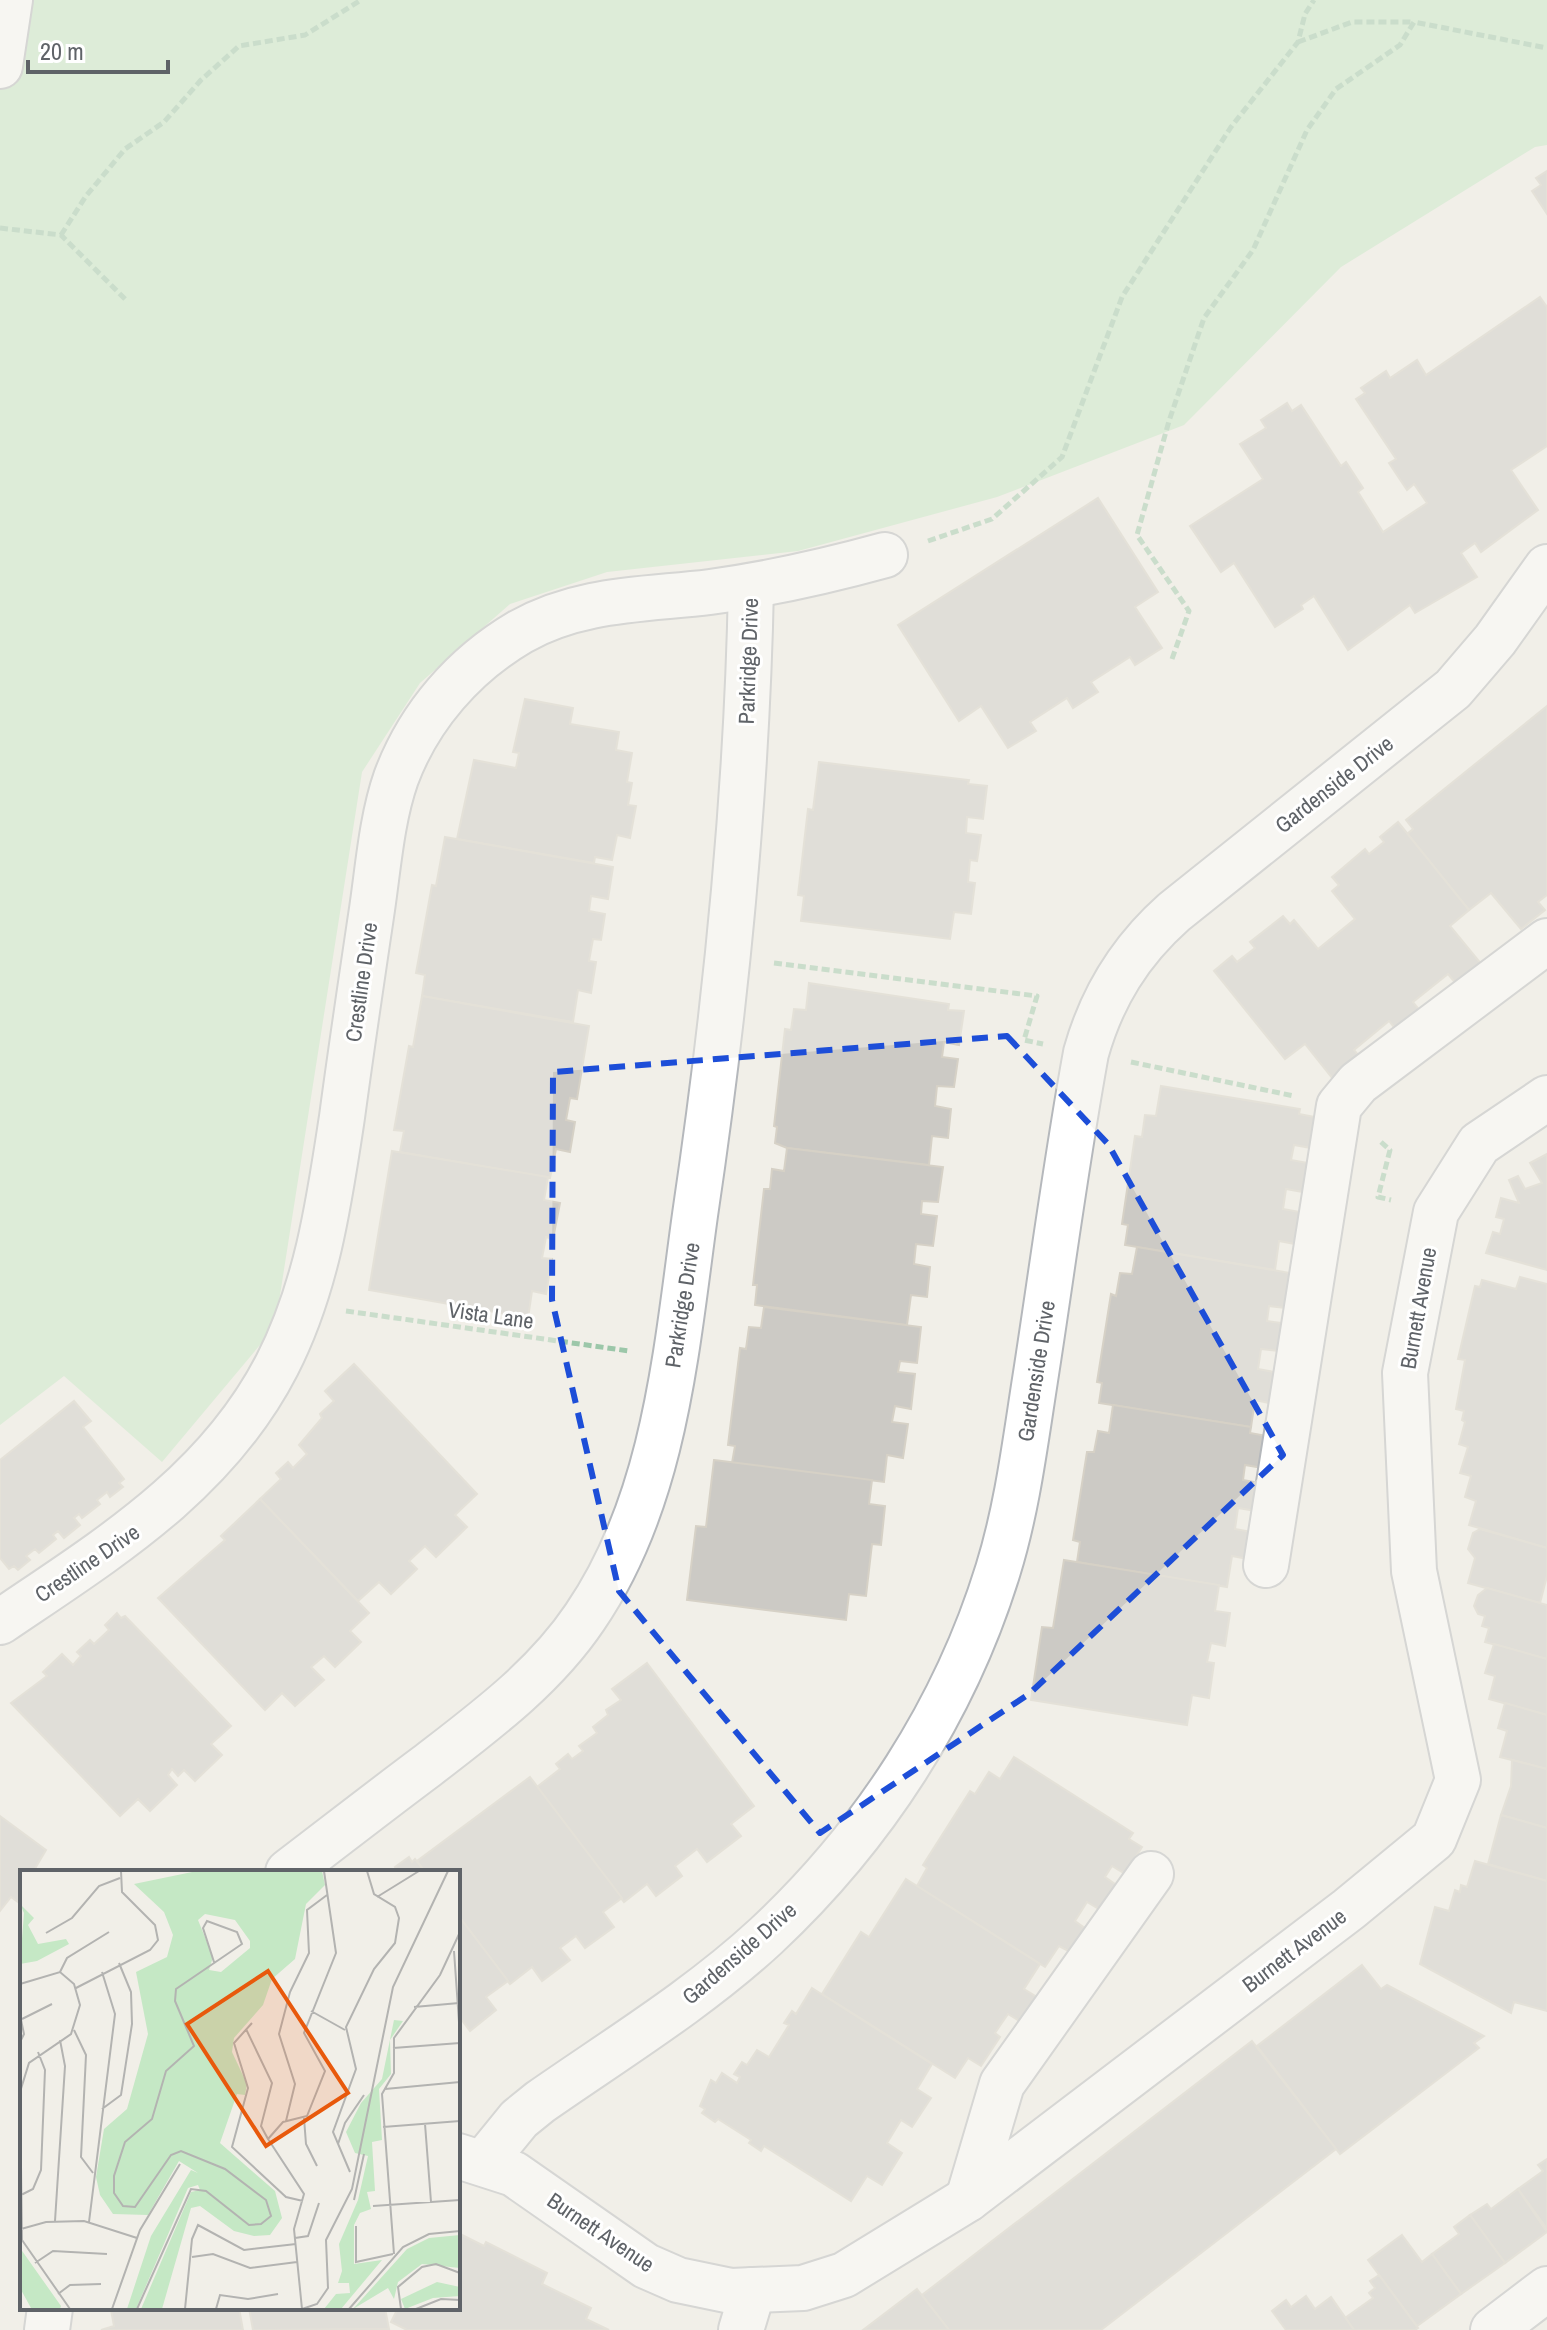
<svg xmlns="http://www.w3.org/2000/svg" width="1547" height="2330" viewBox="0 0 1547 2330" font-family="'Archivo Narrow',sans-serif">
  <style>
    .green { fill: #c5e8c5 }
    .building { fill: #cccac5; stroke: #d6d1c6; stroke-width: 2 }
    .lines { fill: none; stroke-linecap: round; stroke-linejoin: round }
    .minor-casing { stroke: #b5b8bc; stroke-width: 48 }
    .path { stroke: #9cc7a9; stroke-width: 5; stroke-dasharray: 8 4; stroke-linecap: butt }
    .minor { stroke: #fff; stroke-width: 44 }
    .marked { fill: none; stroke: #1d4ed8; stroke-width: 6; stroke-dasharray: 16 10; stroke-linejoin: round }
    .labels { text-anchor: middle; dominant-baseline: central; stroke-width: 6; stroke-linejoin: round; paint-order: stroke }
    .street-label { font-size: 22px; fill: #5f6368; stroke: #fff }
    .inset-road { fill: none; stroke: #b3b3b1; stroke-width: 2 }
    .view { fill: #e8590c; fill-opacity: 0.15; stroke: #e8590c; stroke-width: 4 }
    .inset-edge { fill: none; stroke: #5f6368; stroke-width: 4 }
  </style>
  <rect width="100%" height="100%" fill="#f1efe8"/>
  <path class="green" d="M0,0H1547V145L1535,147L1341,267L1184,425L997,497L798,551L607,572L510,604L420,683L362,772L275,1327L162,1462L64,1376L0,1425Z"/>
  <g class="building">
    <path d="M1547,171V214L1532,191L1541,185L1536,178Z"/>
    <path d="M1540,297L1547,307V446L1511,470L1538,510L1481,552L1475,543L1461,553L1477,577L1415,613L1410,605L1348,650L1314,596L1301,605L1303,609L1275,627L1234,563L1221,572L1190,526L1263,479L1240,444L1266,428L1261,420L1287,403L1292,411L1301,405L1341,466L1346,462L1363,488L1358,492L1383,532L1427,503L1414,484L1407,490L1389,463L1396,459L1356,399L1365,393L1361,388L1386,371L1390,378L1417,360L1426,375Z"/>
    <path d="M1098,498L1158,592L1135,607L1162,648L1135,665L1130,657L1091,682L1098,692L1073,708L1067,698L1030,722L1036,731L1008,748L981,706L959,721L898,625Z"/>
    <path d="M525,699L573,708L570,724L619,732L616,750L632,753L627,782L632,783L628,805L636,806L630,838L617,835L612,860L595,857L594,863L457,839L474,760L516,768L519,753L513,752Z"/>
    <path d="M1547,706V895L1538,902L1545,910L1521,929L1491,893L1469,910L1407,834L1413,829L1406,820Z"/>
    <path d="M819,762L969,780L968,784L987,786L983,819L967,817L966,833L981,835L977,861L970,860L968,882L975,883L971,914L954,912L950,939L801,921L804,896L798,895L808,809L813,810Z"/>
    <path d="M1398,822L1469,910L1450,926L1483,966L1458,986L1448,974L1413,1002L1421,1012L1397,1031L1389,1021L1354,1050L1364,1062L1337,1084L1305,1044L1285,1059L1214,971L1232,956L1237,962L1255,948L1250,942L1283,916L1290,924L1294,920L1318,949L1355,919L1332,891L1339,885L1332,877L1365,849L1369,854L1384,842L1380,837Z"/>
    <path d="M445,837L613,867L608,899L591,896L589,911L605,914L601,940L593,939L589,961L596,962L591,993L578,990L573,1022L422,996L425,975L416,973L432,885L436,886Z"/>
    <path d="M809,983L949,1004L948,1010L964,1011L959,1045L944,1042L942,1057L958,1059L954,1087L937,1086L935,1106L951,1109L948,1138L932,1136L929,1165L787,1148L775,1143L777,1127L774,1126L785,1029L791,1030L794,1009L806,1010Z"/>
    <path d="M422,996L589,1026L577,1099L570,1098L566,1120L575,1122L570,1152L556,1149L550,1178L400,1152L404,1131L394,1130L409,1046L413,1047Z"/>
    <path d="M1161,1086L1300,1109L1299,1114L1315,1117L1311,1148L1294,1145L1291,1160L1308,1163L1303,1192L1286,1189L1283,1209L1300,1212L1295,1244L1279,1241L1275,1270L1125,1245L1128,1225L1122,1224L1135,1136L1142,1137L1145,1115L1156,1116Z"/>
    <path d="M787,1148L943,1167L938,1202L922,1201L921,1214L937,1216L933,1246L916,1244L914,1264L930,1267L927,1297L911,1295L907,1325L755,1305L757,1285H753L764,1189H770L772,1169L784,1171Z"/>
    <path d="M392,1151L548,1177L544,1200L560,1203L553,1239L546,1237L542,1258L552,1259L546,1294L532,1291L528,1318L369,1290Z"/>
    <path d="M1547,1154V1270L1486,1253L1493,1232L1500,1234L1504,1219L1496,1217L1501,1198L1519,1203L1509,1180L1518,1176L1525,1189L1542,1183L1530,1163Z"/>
    <path d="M1137,1247L1290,1273L1285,1308L1269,1306L1267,1321L1282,1323L1278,1351L1261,1349L1258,1369L1274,1372L1269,1403L1255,1400L1251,1427L1099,1403L1102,1383L1097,1382L1111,1294L1116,1296L1120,1273L1132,1274Z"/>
    <path d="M1520,1277L1547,1284V1548L1469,1525L1476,1501L1465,1497L1471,1476L1460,1473L1468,1447L1459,1444L1465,1422L1462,1420L1464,1411L1456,1409L1465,1360L1458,1359L1475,1286L1480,1287L1482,1280L1516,1289Z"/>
    <path d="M764,1307L921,1327L917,1363L900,1361L898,1372L915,1374L911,1409L895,1406L892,1422L908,1424L903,1458L887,1455L884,1482L732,1463L735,1446L728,1445L740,1348L746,1349L749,1327L761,1328Z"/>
    <path d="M354,1364L477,1494L455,1515L467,1527L436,1557L425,1546L409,1561L417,1569L391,1594L379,1582L358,1601L260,1499L281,1479L276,1473L288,1462L293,1468L307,1454L299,1445L322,1418L320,1414L334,1401L325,1391Z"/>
    <path d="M74,1401L91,1421L83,1427L124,1479L119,1483L123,1487L110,1497L107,1492L97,1500L100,1504L82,1518L79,1514L74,1518L80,1525L64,1538L58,1531L53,1535L56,1539L39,1553L35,1549L26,1556L30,1560L18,1570L14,1566L9,1569L0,1558V1460Z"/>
    <path d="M1113,1405L1251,1427L1250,1433L1267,1436L1263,1468L1245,1465L1243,1480L1260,1483L1256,1511L1238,1508L1235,1529L1252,1532L1248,1559L1232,1556L1227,1587L1077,1562L1080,1542L1073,1540L1087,1452H1094L1098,1431L1109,1433Z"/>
    <path d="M714,1460L872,1480L869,1504L885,1506L881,1545L872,1544L866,1596L849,1594L846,1620L687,1600L696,1526L706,1527Z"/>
    <path d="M260,1499L369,1613L350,1631L361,1642L335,1667L324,1656L311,1667L324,1680L295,1706L282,1693L265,1710L158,1598L225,1540L221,1536Z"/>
    <path d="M1480,1529L1547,1548V1576L1540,1603L1468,1583L1475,1558L1468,1549L1473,1533Z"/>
    <path d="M1064,1560L1219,1585L1215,1611L1230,1613L1225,1646L1211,1643L1207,1662L1214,1663L1209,1698L1192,1695L1187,1725L1031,1700L1042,1627L1053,1628Z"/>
    <path d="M1487,1588L1547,1605V1659L1485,1642L1489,1628L1482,1626L1485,1616L1478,1614L1474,1606L1478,1595Z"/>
    <path d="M117,1613L121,1618L125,1616L231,1726L211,1744L222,1755L195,1781L184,1770L178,1776L172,1769L168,1775L177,1785L150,1811L138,1799L120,1816L11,1703L47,1676L43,1672L62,1654L73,1665L81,1656L77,1652L90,1640L94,1644L109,1630L105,1625Z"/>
    <path d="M1494,1644L1547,1659V1715L1489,1699L1495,1676L1485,1673Z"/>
    <path d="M647,1663L754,1806L731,1824L741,1836L707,1862L697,1849L675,1866L682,1876L656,1896L647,1884L624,1902L537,1787L560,1769L556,1764L568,1754L572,1759L583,1751L579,1746L597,1733L593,1727L608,1715L606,1710L621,1700L612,1689Z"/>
    <path d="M1505,1703L1547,1715V1769L1500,1757L1507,1731L1498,1728Z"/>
    <path d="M1014,1757L1133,1833L1129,1839L1142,1847L1125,1874L1112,1866L1105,1877L1118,1886L1102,1911L1087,1902L1075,1921L1089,1931L1074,1954L1059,1946L1045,1967L917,1886L927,1868L923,1865L970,1791L975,1794L989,1772L1000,1779Z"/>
    <path d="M1512,1760L1547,1769V1828L1501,1815L1511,1786Z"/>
    <path d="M530,1777L622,1898L603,1912L614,1927L585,1948L576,1936L560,1948L570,1960L542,1981L532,1967L510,1984L458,1915V1872H425L417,1861Z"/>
    <path d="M1501,1815L1547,1828V1881L1488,1864Z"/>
    <path d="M0,1816L46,1850L33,1872H22V1905L11,1897L0,1911Z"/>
    <path d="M409,1857L412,1862L415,1859L425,1872H398L395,1867Z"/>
    <path d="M1475,1861L1547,1881V2011L1514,2002L1511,2013L1420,1964L1435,1907L1449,1911L1455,1890L1460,1892L1461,1885L1467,1887Z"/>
    <path d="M906,1879L1040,1964L1024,1989L1037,1997L1021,2022L1008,2014L995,2033L1000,2037L981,2066L968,2058L955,2078L822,1994L861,1932L869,1937Z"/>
    <path d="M458,1915L508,1981L486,1997L496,2010L470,2031L461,2019L458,2021Z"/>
    <path d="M1362,1965L1381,1989L1387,1985L1484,2036L1474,2043L1479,2048L1340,2154L1257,2046Z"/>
    <path d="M812,1988L932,2064L917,2089L931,2098L912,2127L901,2120L887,2143L902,2153L882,2185L867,2176L851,2201L764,2146L761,2151L749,2143L751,2140L718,2119L715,2122L702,2113L705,2109L700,2106L711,2080L716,2083L722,2073L737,2083L740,2077L734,2074L742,2062L747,2065L757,2050L769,2057L789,2025L784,2023L792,2011L796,2014Z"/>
    <path d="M1252,2041L1336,2149L1101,2330H949L922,2295Z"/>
    <path d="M1547,2159V2229L1518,2189L1543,2171L1538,2165Z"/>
    <path d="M1518,2189L1547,2232L1505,2263L1470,2215L1487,2204L1491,2209Z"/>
    <path d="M1470,2215L1505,2263L1461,2294L1432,2254L1459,2234L1454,2227Z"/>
    <path d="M458,2233L484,2246L486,2242L547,2273L542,2284L591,2308L586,2319L609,2330H407L391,2322L398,2308H458Z"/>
    <path d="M1402,2235L1422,2262L1432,2254L1461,2294L1417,2326L1368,2260Z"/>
    <path d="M1379,2275L1418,2328L1415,2330H1354L1345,2318L1373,2298L1369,2293L1375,2288L1370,2281Z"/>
    <path d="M917,2289L949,2330H863Z"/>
    <path d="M1306,2296L1315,2309L1331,2297L1354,2330H1286L1272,2311L1286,2300L1291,2307Z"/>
    <path d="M122,2308H239L243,2330H101L114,2326L111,2310Z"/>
    <path d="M249,2308H385L389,2329L253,2330Z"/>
  </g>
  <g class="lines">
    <g class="minor-casing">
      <g id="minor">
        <path d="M0,66L10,0"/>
        <path d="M1266,1565L1339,1106L1358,1083L1547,941"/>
        <path d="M0,1622C106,1550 216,1484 277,1365C317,1287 329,1203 342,1117C351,1050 361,983 371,916C378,871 381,821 396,778C419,716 464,665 520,632C580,598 644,600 710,592C769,584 827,571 885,555"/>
        <path d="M288,1872C334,1837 380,1801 427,1766C484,1722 544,1678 585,1617C665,1500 676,1352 695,1215C726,1006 747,797 751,586"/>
        <path d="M458,2156L514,2174L646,2266L678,2280L731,2291L803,2288L844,2275L968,2199L1349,1909L1434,1839L1458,1780L1414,1571L1405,1373L1436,1212L1479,1144L1547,1098"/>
        <path d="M484,2162L519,2119L540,2102C616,2049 698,1999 766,1936C873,1836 955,1710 998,1570C1017,1509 1025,1444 1035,1380C1052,1271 1066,1162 1086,1053C1102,996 1130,951 1174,912L1453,689L1495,640L1547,567"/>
        <path d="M968,2199L1002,2084L1151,1874"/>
        <path d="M47,2330L50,2308"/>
        <path d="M741,2330L753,2290"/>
        <path d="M1493,2330L1547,2289"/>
      </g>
    </g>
    <g class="path">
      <path d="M1298,42L1352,22H1413"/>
      <path d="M0,228L61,235L127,301"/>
      <path d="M61,235L86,196L125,149L164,122L201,80L239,46L305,35L361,0"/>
      <path d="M928,541L992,519L1062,457L1122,297L1231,127L1298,42L1305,14L1314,0"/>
      <path d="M1172,659L1189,611L1137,535L1169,421L1204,318L1253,250L1307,130L1336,89L1400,45L1414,22L1547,48"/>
      <path d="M774,963L1037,996L1024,1040L1043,1044"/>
      <path d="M1131,1062L1294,1096"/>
      <path d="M1381,1142L1390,1150L1378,1197L1391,1200"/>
      <path d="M346,1311L629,1351"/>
    </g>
    <use href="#minor" class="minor"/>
  </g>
  <path d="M0 0H1547V2330H0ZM1007,1036L1108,1144L1283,1455L1029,1694L820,1833L619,1591L552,1300L553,1072Z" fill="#f1efe8" fill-opacity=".55" fill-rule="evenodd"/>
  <path class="marked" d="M1007,1036L1108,1144L1283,1455L1029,1694L820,1833L619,1591L552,1300L553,1072Z"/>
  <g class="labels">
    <g class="street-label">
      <text transform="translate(748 661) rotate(-88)">Parkridge Drive</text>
      <text transform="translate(1334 784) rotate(-38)">Gardenside Drive</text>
      <text transform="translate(361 982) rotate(-82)">Crestline Drive</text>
      <text transform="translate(682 1305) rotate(-81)">Parkridge Drive</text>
      <text transform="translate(1418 1308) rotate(-80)">Burnett Avenue</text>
      <text transform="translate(491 1315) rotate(8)">Vista Lane</text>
      <text transform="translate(1036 1371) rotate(-81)">Gardenside Drive</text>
      <text transform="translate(87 1563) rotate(-34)">Crestline Drive</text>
      <text transform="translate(1294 1950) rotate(-37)">Burnett Avenue</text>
      <text transform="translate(739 1953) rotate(-41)">Gardenside Drive</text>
      <text transform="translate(601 2232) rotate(34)">Burnett Avenue</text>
    </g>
  </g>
  <g transform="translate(20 1870)">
    <rect width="440" height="440" fill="#f1efe8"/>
    <path d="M177,1H302L305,15L286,34L275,89L252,109L243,135L214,168L212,182L227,214L225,225L217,224L200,273L255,321L262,348L250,365L234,366L214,361L180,336L171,338L142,439H121L171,322L180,320L178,315L168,318L116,439H107L131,366L171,300L178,303L159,291L128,345L93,344L80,325L76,307L84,259L107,239L128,164L116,102L147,87L153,65L144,42L114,14ZM185,44L215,50L230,71V78L201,102L189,100L193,87L178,50ZM0,34L14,48L8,55L18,74L46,69L49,74L17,91L0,94L4,43ZM374,150L383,151L370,170L371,204L359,219L362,270L352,272L355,321L347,322L351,339L340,343L334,355V394L362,390L321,439H304L316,424L330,423L329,413H318L322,401L319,374L338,330L348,286L335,283L326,262L341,233L362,209ZM440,365V398L402,394L378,412L374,429L368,418L333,439L387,379L409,368ZM0,378L41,436L40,439L11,438L0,418ZM417,412L440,417V426L413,428L385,439L381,429Z" fill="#c5e8c5" fill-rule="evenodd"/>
    <path class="inset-road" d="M357,27L399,1M26,63L52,48L79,16L100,8M434,81L440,166M40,102L47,88L89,62M0,114L40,102L54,114L60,135L51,164L9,193L0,222L2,370L50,439M56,118L130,80L138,70L135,55L102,22L101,1M394,137L439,133M291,141L325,160M0,145L4,164L0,172M2,149L32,134M232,153L214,173L228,218L212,277L266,327L283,331M226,159L252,213L241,256L248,269M54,160L66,185L61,287L73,303M373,178L440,173M365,219L440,212M82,239L101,225L112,154L111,122L99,93M284,248L286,274L297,296M266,251L275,214L259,164L270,122L289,83L287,40L307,25M405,254L411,332M363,257L440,251M248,269L263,252L287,246L305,201L284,163L316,83L304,1M248,269L284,324L274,359L282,439M318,274L325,253L344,225M330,302L313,262L336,199L326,157L354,99L375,73L379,48L375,37L354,24L347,1M1,325L13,319L21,300L25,200L18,182M334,330L344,284M353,336L440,330M35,351L45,196L40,170M69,352L95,144L82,102M336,356V392L373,384M1,359L26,352L64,351L117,368M275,368L288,366L299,333M374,384L362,224L374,203V168L420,105L440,62M172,387L193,384L230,398L277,392M15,393L33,381L87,384M38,424L50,415L81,414M92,439L120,360L160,294M117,439L171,319L186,321L229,355L241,354L251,346L246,330L205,299L161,281L151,285L115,337L103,336L94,323V306L105,272L132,249L146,201L174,176L155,131L156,119L222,74L217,62L187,51L183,58L194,92M165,439L172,369L178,355L224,380L276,374M196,439L200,425L228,429L258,424M282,439L297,434L308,418L306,370L332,319L373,117L428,1M329,439L383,377L409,364L440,361M381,439L378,417L402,397L416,394L440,403M396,439L421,429L440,430"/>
    <path class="view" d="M248,101L328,223L246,276L167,154Z"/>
    <rect width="440" height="440" class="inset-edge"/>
  </g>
  <path d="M28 60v12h140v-12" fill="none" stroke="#5f6368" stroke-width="4"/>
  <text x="40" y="60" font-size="24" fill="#5f6368" stroke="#ffffff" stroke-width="6" paint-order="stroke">20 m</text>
</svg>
